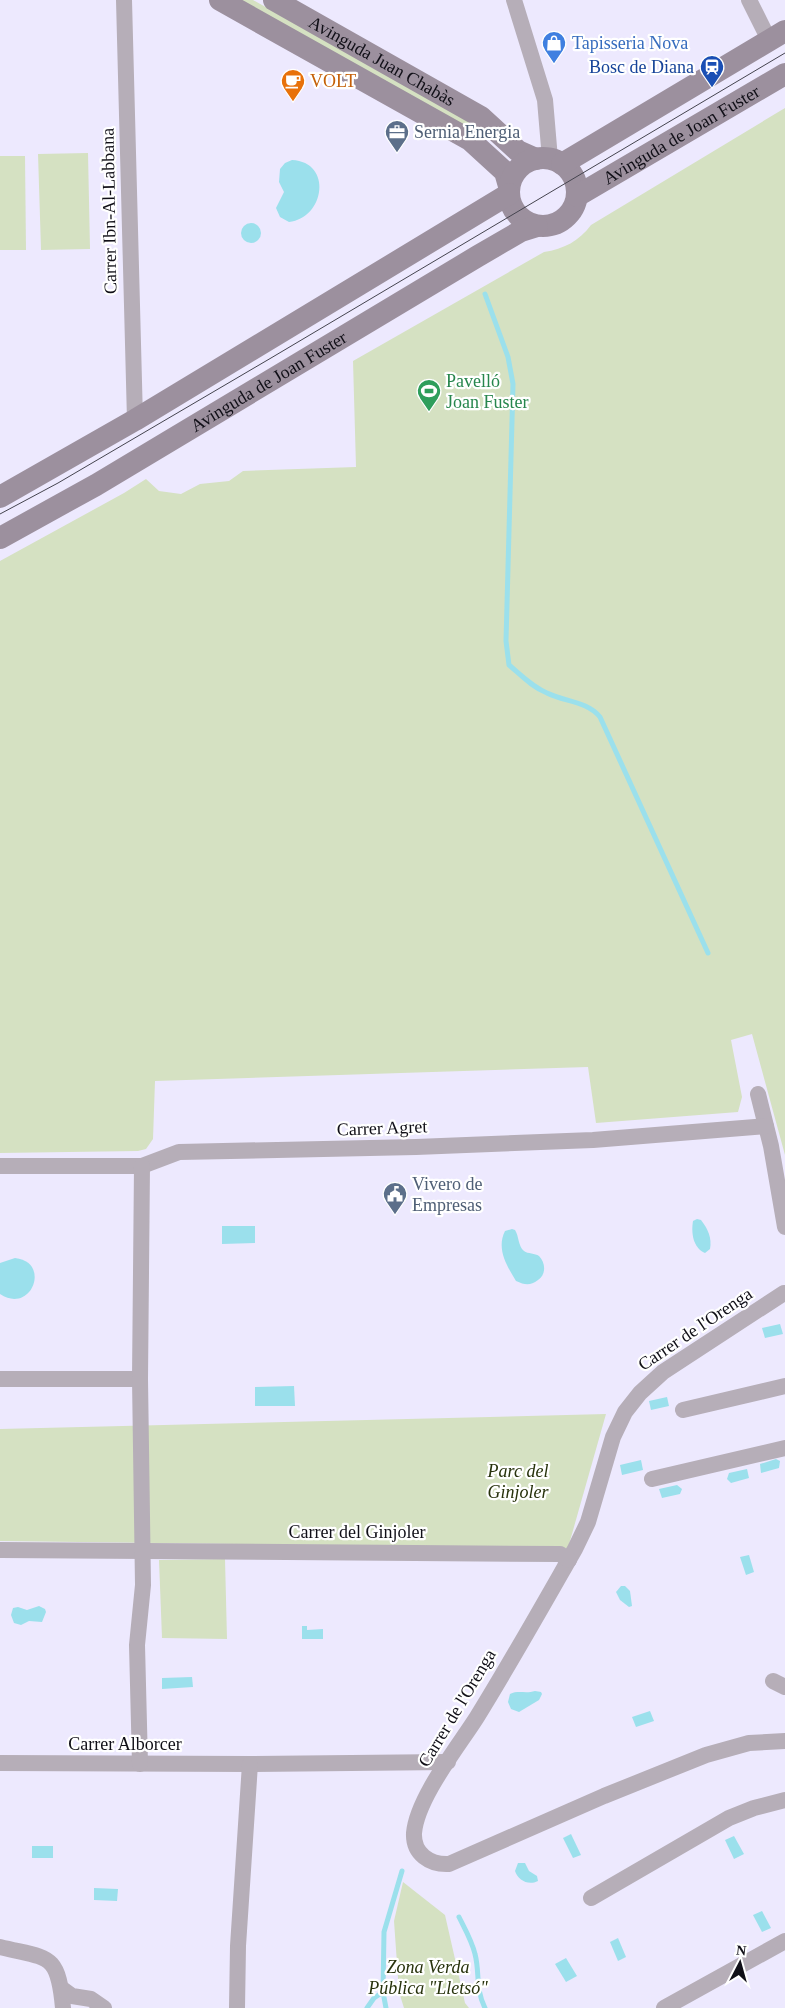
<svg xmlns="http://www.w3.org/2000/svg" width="785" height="2008" viewBox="0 0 785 2008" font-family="'Times New Roman',serif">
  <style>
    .green { fill: #d5e1c2 }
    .water { fill: #9be0ec }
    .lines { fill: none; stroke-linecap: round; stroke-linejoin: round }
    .stream { stroke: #9be0ec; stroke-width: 5 }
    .minor { stroke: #b6aeb8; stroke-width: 16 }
    .secondary { stroke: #9c909e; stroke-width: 22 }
    .tram { stroke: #45444f; stroke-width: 1 }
    .labels { text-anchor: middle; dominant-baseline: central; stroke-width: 4.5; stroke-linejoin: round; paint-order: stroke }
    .shop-label { font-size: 18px; fill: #366cbe; stroke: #fff; text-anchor: start }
    .street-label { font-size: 18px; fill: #100f17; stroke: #fff }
    .transit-label { font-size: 18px; fill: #164399; stroke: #fff; text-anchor: end }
    .food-label { font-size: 18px; fill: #c56008; stroke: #fff; text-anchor: start }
    .service-label { font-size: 18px; fill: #4e5e75; stroke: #fff; text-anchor: start }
    .leisure-label { font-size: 18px; fill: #27864d; stroke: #fff; text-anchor: start }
    .park-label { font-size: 18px; font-style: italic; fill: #27320c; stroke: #fff }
  </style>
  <rect width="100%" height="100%" fill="#ede9fe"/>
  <g class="green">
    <path d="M235,0H253L472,123L468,129Z"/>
    <path d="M785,108V1155L752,1034L731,1040L742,1097L738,1112L596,1123L588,1067L155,1081L153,1139L146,1149L138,1151L0,1153V561L124,493L146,479L159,491L181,494L200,484L229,481L243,471L356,467L353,361L544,252C564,249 579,241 591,225Z"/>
    <path d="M88,153L90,249L41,250L38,154Z"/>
    <path d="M0,156H25L26,250H0Z"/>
    <path d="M606,1414L568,1548L0,1541V1429Z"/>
    <path d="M225,1559L227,1639L162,1638L159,1560Z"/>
    <path d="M403,1882L445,1915L465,2003L469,2008H404L399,1992L394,1921Z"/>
  </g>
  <g class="water">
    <path d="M292,160C333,162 325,218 289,222L280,217L276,208L284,192L279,182L280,169L285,163Z"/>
    <circle cx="251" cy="233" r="10"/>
    <path d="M697,1219L701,1220C708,1229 712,1238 710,1249L705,1253C693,1248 691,1233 693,1221Z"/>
    <path d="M222,1226H255V1243L222,1244Z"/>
    <path d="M512,1229L515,1230C519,1236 518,1246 524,1251C528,1254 535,1253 539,1256C546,1263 546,1275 538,1280C530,1286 525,1285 516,1281C507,1266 496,1249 505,1231Z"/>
    <path d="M15,1258C52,1262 31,1315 0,1294V1263Z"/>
    <path d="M780,1324L783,1334L765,1338L762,1328Z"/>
    <path d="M294,1386L295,1406H255V1387Z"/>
    <path d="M667,1397L669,1406L651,1410L649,1401Z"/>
    <path d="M776,1459L780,1461L779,1468L761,1473L760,1464Z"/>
    <path d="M641,1460L643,1470L622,1475L620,1465Z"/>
    <path d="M747,1469L749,1478L731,1483L727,1479L729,1473Z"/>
    <path d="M677,1485L682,1489L680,1494L662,1498L659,1489Z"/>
    <path d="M749,1555L754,1572L746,1575L740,1557Z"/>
    <path d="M621,1586H625L630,1591L632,1606L629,1607L620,1600L616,1592Z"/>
    <path d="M39,1606L45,1609L46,1612L42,1622L29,1621L21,1625L14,1623L11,1615L13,1608L18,1607L27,1610Z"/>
    <path d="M302,1626H307V1630L323,1629V1639H302Z"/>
    <path d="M192,1677L193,1687L162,1689V1678Z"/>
    <path d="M535,1691L541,1692L542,1694L539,1700L519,1712L511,1709L508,1702L510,1694C518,1690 526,1694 535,1691Z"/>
    <path d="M650,1711L654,1721L636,1727L632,1717Z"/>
    <path d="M571,1834L581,1855L573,1858L563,1838Z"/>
    <path d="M734,1836L744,1854L734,1859L725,1840Z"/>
    <rect x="32" y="1846" width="21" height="12"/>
    <path d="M518,1863H525L529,1871L537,1876L538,1881C528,1886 518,1880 515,1871Z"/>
    <path d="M94,1888L118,1889L117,1901L94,1900Z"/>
    <path d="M762,1911L771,1928L762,1932L753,1915Z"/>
    <path d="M618,1938L626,1957L618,1961L610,1942Z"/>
    <path d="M566,1958L577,1976L566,1982L555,1964Z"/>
  </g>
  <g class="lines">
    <g class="stream">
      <path d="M485,294L508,357L513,384L506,641L509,665C521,675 532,687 547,693C565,702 587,701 600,717L708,953"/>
      <path d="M459,1917C465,1929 472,1941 475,1954C480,1973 475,1988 485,2008"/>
      <path d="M383,1992L386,2008"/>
      <path d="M367,2008L374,1998L383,1992L384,1932L402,1871"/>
    </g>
    <g class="minor">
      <path d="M124,0L135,420"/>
      <path d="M514,0L545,100L550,159"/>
      <path d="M749,0L769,40"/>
      <path d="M758,1094L771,1146L785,1227"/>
      <path d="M0,1166H142L179,1152L416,1147L593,1140L766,1126"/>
      <path d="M784,1293L663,1372L640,1393L625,1412L613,1437L588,1522L575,1549C543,1605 511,1662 477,1717C458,1747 417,1798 414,1833C413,1854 430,1865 449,1864L604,1796L706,1755L749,1743L785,1741"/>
      <path d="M0,1379H140"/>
      <path d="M683,1410L785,1386"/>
      <path d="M652,1479L785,1448"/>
      <path d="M0,1550L560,1554L569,1560"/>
      <path d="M773,1681L785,1687"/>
      <path d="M0,1763L250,1764L448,1762"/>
      <path d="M140,1764L137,1645L143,1585L140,1379L142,1166"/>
      <path d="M591,1898L729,1818L754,1808L785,1800"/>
      <path d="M0,1947C49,1959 58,1952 63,2008"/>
      <path d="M61,1988L72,1996L91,1999L104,2008"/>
      <path d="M237,2008L238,1946L250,1764"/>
      <path d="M664,2008L785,1941"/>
    </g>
    <g class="secondary">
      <path d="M220,0L470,140L505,172L509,186"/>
      <path id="s1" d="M274,0L481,117L518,151L536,159"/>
      <circle cx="543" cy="192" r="34"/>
      <path d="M562,164L785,31"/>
      <path id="s2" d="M577,196L785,74"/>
      <path d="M0,497L135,420L509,194"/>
      <path id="s3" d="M0,538L96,485L478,256L521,231L537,226"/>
    </g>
    <path class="tram" d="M0,514L58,483L271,358L785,53"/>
  </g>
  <defs>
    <g id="shop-pin" transform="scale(1.25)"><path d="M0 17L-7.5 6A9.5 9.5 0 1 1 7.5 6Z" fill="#3f7fe0" stroke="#fff"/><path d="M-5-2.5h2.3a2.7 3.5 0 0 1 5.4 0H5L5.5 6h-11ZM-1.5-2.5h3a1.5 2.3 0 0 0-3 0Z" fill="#fff"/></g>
    <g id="station-pin" transform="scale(1.25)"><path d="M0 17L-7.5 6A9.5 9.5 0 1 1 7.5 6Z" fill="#1a4fb4" stroke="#fff"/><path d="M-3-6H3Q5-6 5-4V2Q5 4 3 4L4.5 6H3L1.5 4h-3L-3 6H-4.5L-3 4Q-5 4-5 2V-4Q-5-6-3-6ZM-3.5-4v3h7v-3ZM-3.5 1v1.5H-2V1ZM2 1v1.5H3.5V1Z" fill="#fff"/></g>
    <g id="cafe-pin" transform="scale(1.25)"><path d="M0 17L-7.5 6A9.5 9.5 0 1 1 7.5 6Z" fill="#e8710a" stroke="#fff"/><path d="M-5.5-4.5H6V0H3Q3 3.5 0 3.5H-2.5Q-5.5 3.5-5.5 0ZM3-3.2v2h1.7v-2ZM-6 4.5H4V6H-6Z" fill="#fff"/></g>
    <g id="office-pin" transform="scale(1.25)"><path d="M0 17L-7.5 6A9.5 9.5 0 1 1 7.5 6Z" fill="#5c6f8a" stroke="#fff"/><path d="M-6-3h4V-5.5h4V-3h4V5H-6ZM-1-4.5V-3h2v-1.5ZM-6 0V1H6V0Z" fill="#fff"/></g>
    <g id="stadium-pin" transform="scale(1.25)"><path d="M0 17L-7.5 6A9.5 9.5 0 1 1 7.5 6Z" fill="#2e9e5b" stroke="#fff"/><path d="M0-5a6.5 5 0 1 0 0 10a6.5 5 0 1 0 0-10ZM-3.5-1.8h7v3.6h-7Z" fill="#fff"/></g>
    <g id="civic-pin" transform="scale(1.25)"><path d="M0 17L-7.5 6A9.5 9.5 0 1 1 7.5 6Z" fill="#5c6f8a" stroke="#fff"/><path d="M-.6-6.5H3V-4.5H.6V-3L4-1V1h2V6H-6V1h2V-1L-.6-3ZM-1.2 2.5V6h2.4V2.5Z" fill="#fff"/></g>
  </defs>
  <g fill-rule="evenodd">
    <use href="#shop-pin" x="554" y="43"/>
    <use href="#station-pin" x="712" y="67"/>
    <use href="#cafe-pin" x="293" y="81"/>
    <use href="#office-pin" x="397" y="132"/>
    <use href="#stadium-pin" x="429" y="391"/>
    <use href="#civic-pin" x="395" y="1194"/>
  </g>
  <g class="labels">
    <g class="shop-label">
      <text x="572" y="43">Tapisseria Nova</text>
    </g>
    <g class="street-label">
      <text stroke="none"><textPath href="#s1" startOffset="124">Avinguda Juan Chabàs</textPath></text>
      <text stroke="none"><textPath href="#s2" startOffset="121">Avinguda de Joan Fuster</textPath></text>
      <text transform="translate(109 211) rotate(-91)">Carrer Ibn-Al-Labbana</text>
      <text stroke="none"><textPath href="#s3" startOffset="311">Avinguda de Joan Fuster</textPath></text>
      <text transform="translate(382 1128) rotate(-2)">Carrer Agret</text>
      <text transform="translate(695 1329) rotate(-34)">Carrer de l'Orenga</text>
      <text x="357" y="1532">Carrer del Ginjoler</text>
      <text transform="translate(457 1708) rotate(-59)">Carrer de l'Orenga</text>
      <text x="125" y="1744">Carrer Alborcer</text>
    </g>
    <g class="transit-label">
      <text x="694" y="67">Bosc de Diana</text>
    </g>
    <g class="food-label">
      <text x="310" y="81">VOLT</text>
    </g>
    <g class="service-label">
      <text x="414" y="132">Sernia Energia</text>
      <text x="412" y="1184">Vivero de<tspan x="412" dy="21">Empresas</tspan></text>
    </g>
    <g class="leisure-label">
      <text x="446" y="381">Pavelló<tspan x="446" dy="21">Joan Fuster</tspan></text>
    </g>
    <g class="park-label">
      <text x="518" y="1471">Parc del<tspan x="518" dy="21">Ginjoler</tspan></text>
      <text x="428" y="1967">Zona Verda<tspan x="428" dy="21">Pública "Lletsó"</tspan></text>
    </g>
  </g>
  <g transform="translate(740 1963) rotate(6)" stroke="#ffffff" stroke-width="4" paint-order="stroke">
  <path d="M0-4L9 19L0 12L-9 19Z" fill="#100f17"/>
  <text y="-8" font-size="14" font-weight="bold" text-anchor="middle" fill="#100f17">N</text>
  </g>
</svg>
